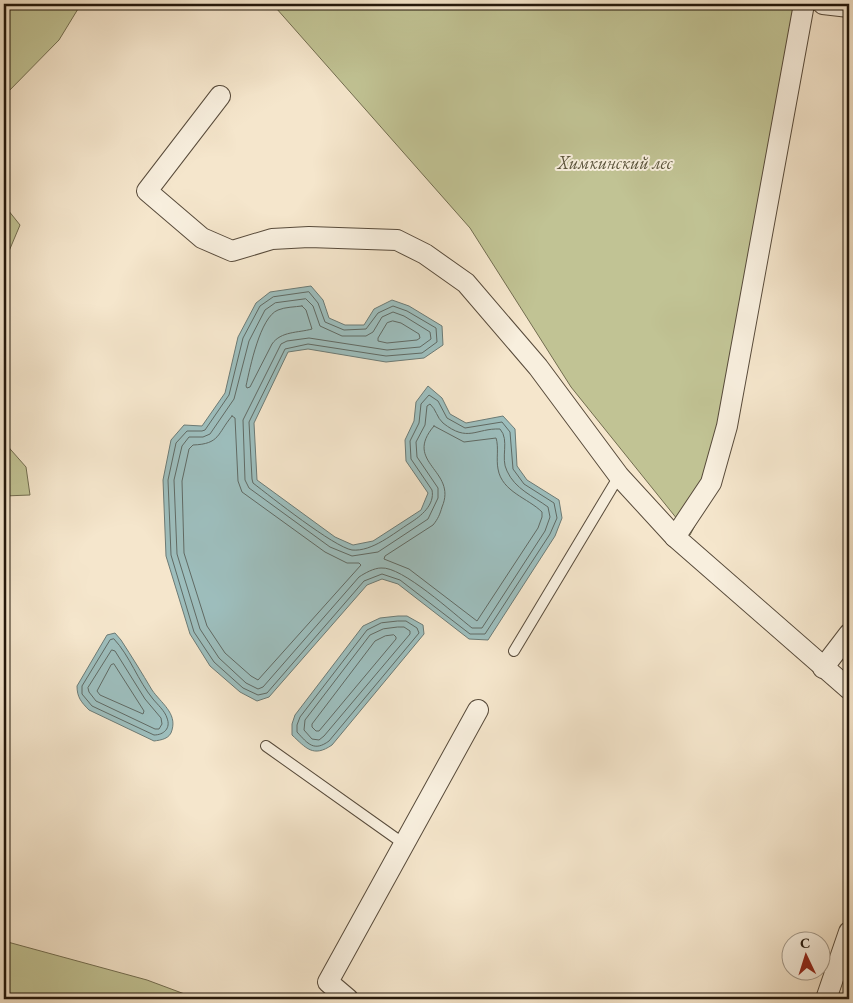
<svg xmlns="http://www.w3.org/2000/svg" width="853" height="1003" viewBox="0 0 853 1003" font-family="'EB Garamond',serif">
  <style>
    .green { fill: #c1c394; stroke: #726d50 }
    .water { fill: #9dbebd; stroke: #6c7b76 }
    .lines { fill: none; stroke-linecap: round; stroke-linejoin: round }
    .shore { stroke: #606a64; stroke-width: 1 }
    .lane-casing { stroke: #584b3b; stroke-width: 12 }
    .street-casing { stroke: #584b3b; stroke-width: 22 }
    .lane { stroke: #f8efde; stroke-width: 10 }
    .street { stroke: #f8efde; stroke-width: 20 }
    .labels { text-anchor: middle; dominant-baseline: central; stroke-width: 4; stroke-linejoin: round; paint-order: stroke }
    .park-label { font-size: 18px; font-style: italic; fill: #5a533b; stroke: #f8efde }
  </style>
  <rect width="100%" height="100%" fill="#f5e6cc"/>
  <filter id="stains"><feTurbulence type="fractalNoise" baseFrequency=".004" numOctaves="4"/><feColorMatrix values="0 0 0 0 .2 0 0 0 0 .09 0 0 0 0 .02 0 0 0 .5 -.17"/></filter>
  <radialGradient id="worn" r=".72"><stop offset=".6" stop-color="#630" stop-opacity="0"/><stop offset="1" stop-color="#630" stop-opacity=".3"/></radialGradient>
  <g class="green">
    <path d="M4,4H81L59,40L4,96Z"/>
    <path d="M270,4H804L716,486L690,535L571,387L470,228L276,8Z"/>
    <path d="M4,205L20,225L4,263Z"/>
    <path d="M4,442L26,467L30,495L4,496Z"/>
    <path d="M4,941L147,980L198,999H4Z"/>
  </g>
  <g class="water">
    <path d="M311,286L323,300L329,318L345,325H364L374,309L392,300L409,306L442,326L443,345L424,358L386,362L308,349L288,352L254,423L257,480L335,537L353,545L373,541L421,510L428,493L406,461L405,440L414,421L416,402L428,386L442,398L450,414L466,423L503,416L515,429L517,466L527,480L559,500L562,518L555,536L488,640L469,639L398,584L382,579L367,585L269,697L257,701L240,692L210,666L190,634L166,556L163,480L171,440L184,425L202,426L225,393L238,337L256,303L270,292Z"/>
    <path d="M398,616H407L423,625L424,634L332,745C313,758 306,748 292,735V724L295,715L363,626L380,618Z"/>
    <path d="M115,633L121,640C132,657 142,673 152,690C161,703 177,713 172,730C170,739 161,740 154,741L89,710C81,702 77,697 77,686L107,635Z"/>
  </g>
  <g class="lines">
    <g class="shore">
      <path d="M309,292L318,303L325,322L344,330L366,329L378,313L393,306L407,311L436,328L437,342L422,353L386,356L308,344L285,349L249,422L252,479L253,483C271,497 334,547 352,550C372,552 394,533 410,523C421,516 435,505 432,490L411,459L410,441L419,423L421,404L429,395L438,401L447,418L465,428L502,422L510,432L513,469L524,484L554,503L557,518L550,534L485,634H470L400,580L382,574L364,581L267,693L258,695L243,688L214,662L194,632L171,555L168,480L176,443L187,431H202L205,430L229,395L243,338L260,306L273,297Z"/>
      <path d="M306,299L313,306L320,326L342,336H366L373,332L382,317L393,312L404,316L430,332L431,339L420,347L387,350L309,338L287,341L281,344L243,420L245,480L249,488L330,547L352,556L378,552L428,519L438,498V488L417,457L416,442L425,425L427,406L430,404C436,409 437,418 443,423C468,443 476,428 500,429C510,440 500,458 507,471C515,489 533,496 548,507L550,517L545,531L482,628H472C454,614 402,566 381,568C374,568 365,573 359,577L263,687L258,689L246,683L219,658L200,629L177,554L174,480L182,446L189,437H203L210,434L234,399L249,341L265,310L275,303Z"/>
      <path d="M302,306L306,310L312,329C298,333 281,331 272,344L250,387L247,388L246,386C250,368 260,317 278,310C285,307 295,307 302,306Z"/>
      <path d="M393,321L401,323L419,334L420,338L417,340L387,343L378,341V338L387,323Z"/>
      <path d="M232,416L235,418L238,481L242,492L325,552L347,563H359L361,565L258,680L251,676L225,653L207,626L184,553L182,481L189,449L193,445C220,444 217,434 232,416Z"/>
      <path d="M434,426L464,442L496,438C499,447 496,459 498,469C502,492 528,498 542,512V517L538,528L477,621L409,569L384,559L385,556L433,525C438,519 440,514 442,507C458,470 402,463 434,426Z"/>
      <path d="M398,621H406L417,628L419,633L329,741C314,752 308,744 297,732V725L300,717L367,630L381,623Z"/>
      <path d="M398,627H404L410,631V634L324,736L319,740L312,739L304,730L305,720L370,635L383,629Z"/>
      <path d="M394,635L396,637V639L319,731H316L312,727V724L375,641L385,636Z"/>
      <path d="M114,639C130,656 138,681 153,699C157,704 165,711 167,718C171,728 164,735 154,735L92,706L82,694V686L110,640Z"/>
      <path d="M112,650L115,651L145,699L161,718L162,724L159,729H155L96,701L89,692L88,688Z"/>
      <path d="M114,664L144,711L143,714L100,695L97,691L111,665Z"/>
    </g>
    <g class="lane-casing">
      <g id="lane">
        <path d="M514,651L619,476"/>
        <path d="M266,746L404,844"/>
      </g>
    </g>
    <g class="street-casing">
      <g id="street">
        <path d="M823,4L849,7"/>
        <path d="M220,96L147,191L202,238L232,251L272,239L309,237L397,240L425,254L466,283L538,367L619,476L675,537L849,689"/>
        <path d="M675,537L711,483L727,426L804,4"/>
        <path d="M823,668L849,634"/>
        <path d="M348,999L328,982L478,710"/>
        <path d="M826,999L849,932"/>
      </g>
    </g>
    <use href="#lane" class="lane"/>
    <use href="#street" class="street"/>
  </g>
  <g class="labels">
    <g class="park-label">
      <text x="615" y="162">Химкинский лес</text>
    </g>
  </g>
  <rect width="853" height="1003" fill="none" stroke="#f5e6cc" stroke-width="20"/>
  <rect x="5" y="5" width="843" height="993" fill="none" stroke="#23170b" stroke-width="2.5"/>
  <rect x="10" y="10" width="833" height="983" fill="none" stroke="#23170b"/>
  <g transform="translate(806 956) rotate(356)"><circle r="24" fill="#f8efde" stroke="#a3998a"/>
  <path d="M0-4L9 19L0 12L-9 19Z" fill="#8f2418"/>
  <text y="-8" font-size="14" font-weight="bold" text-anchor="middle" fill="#23170b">С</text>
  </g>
  <rect width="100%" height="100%" filter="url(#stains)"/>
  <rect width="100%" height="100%" fill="url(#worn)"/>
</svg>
